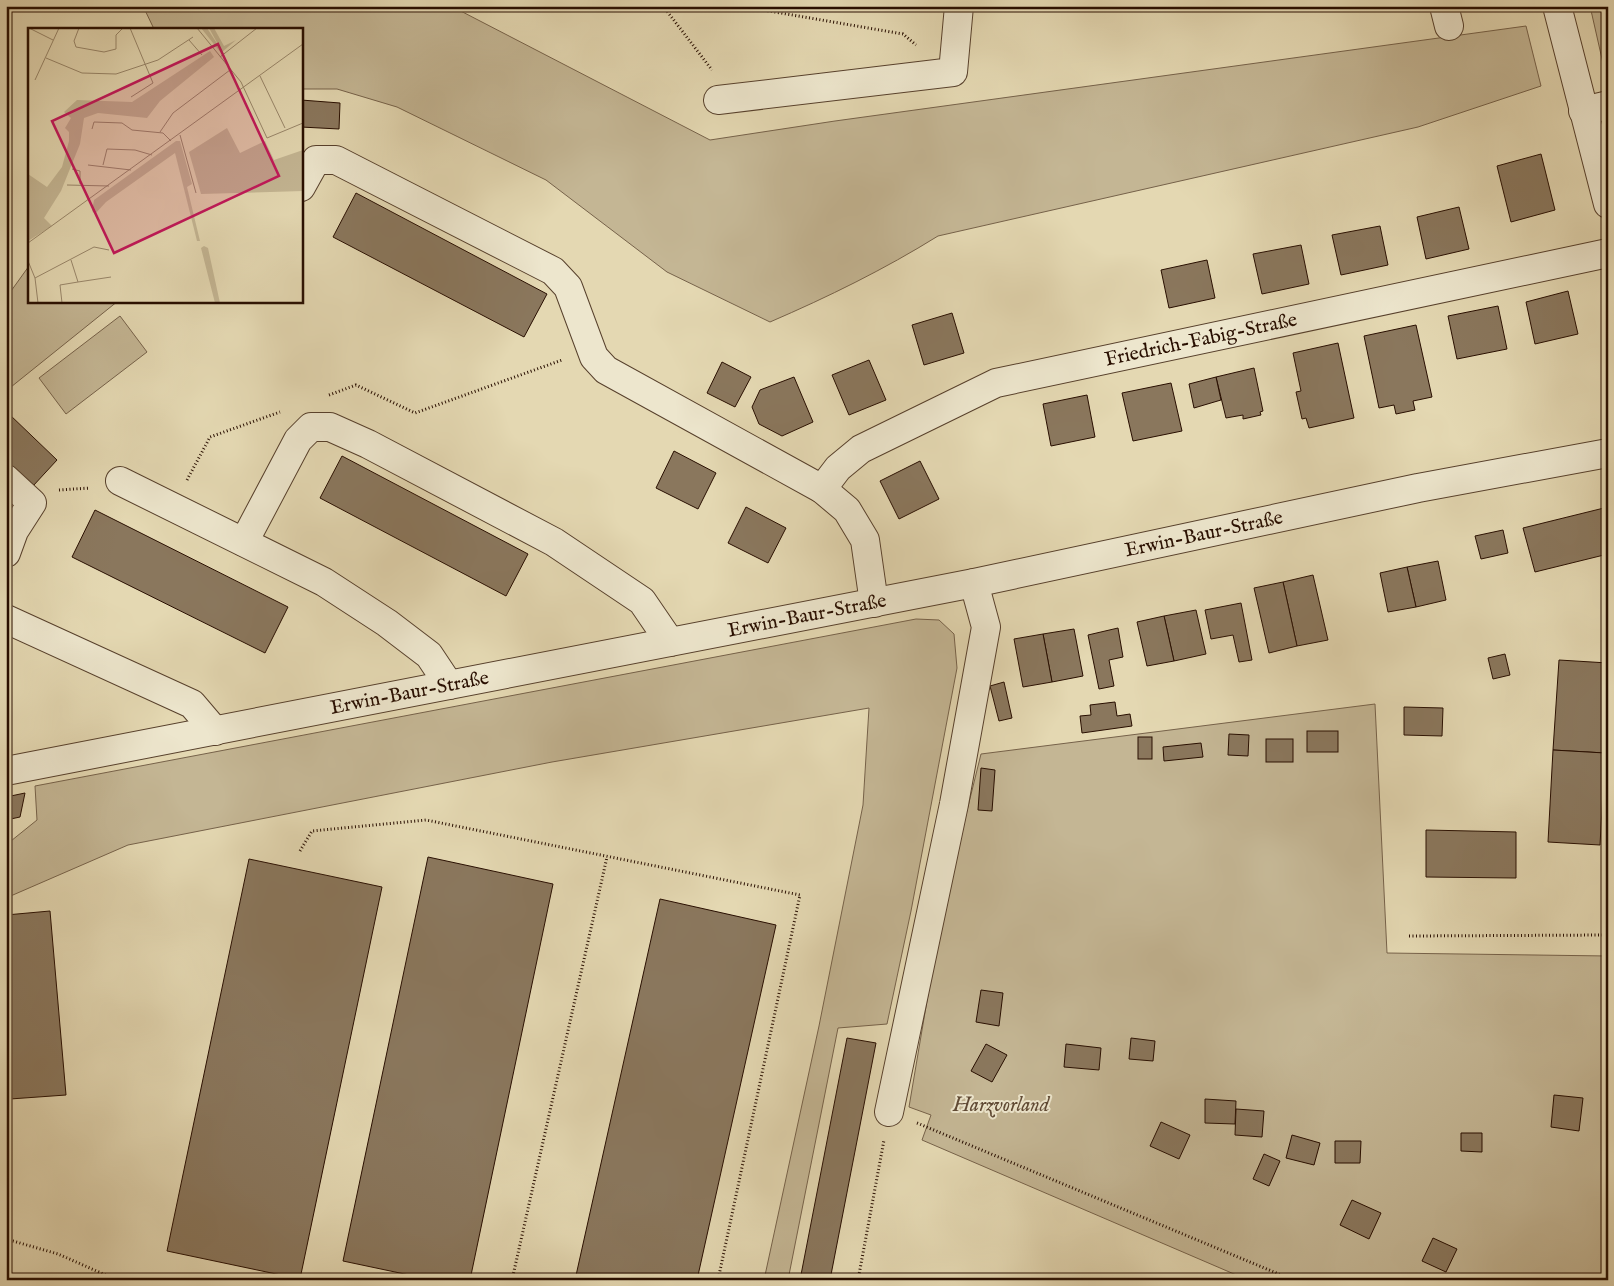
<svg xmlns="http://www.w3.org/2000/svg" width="1614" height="1286" viewBox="0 0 1614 1286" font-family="'IM FELL English',serif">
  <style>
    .green { fill: #c4b694; stroke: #76624a }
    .building { fill: #8a775d; stroke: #280e00 }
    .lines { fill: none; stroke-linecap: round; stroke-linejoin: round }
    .minor-casing { stroke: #57402c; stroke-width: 30 }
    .path { stroke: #280e00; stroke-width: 3; stroke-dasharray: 1 2.5; stroke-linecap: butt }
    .minor { stroke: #ede6cd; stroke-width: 28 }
    .labels { text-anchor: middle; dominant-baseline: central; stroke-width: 4; stroke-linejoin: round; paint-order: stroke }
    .street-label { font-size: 20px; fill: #280e00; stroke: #ede6cd }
    .park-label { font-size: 20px; font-style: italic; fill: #5f4934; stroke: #ede6cd }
    .inset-road { fill: none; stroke: #99876b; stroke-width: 1 }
    .view { fill: #c2185b; fill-opacity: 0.15; stroke: #c2185b; stroke-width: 2.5 }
    .inset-edge { fill: none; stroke: #280e00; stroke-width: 2.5 }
  </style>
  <rect width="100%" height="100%" fill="#e4d8b2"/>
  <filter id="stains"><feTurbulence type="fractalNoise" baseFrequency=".004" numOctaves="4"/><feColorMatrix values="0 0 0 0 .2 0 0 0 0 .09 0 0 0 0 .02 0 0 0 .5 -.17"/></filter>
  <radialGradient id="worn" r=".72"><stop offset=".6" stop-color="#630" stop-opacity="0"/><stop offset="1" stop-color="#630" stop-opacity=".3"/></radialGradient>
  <g class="green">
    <path d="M143,6H451L710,140L835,121L1526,26L1541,86L1418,127L938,236C885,269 828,297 770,322L667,272L546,180L397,107L337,89H301V29H154Z"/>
    <path d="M1590,6H1608L1607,81Z"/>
    <path d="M29,266V301H118L6,391V298Z"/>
    <path d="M120,316L147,352L66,414L39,378Z"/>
    <path d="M916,619L939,620L954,634L957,668L911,911L887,1024L838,1028L788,1280H764L819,1026L863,805L869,708L552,762L128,845L6,898V845L37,820L35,786Z"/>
    <path d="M1375,704L1387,953L1608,956V1280H1248L922,1140L931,1115L909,1107L942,912L981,754Z"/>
  </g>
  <g class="building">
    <path d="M301,100L340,103L339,129L301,127Z"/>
    <path d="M1541,154L1555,210L1511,222L1497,166Z"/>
    <path d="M356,193L547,294L524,337L333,237Z"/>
    <path d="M1459,207L1469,249L1426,259L1417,217Z"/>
    <path d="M1380,226L1388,265L1341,275L1332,235Z"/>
    <path d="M1301,245L1309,284L1262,294L1253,254Z"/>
    <path d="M1207,260L1215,298L1169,308L1161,270Z"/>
    <path d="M1568,291L1578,334L1535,344L1526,302Z"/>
    <path d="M1498,306L1507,349L1457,359L1448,316Z"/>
    <path d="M952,313L964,353L924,365L912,325Z"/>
    <path d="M1416,325L1432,397L1413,401L1415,410L1396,414L1394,405L1379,408L1364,336Z"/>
    <path d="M1338,343L1354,418L1309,428L1306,418L1302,419L1296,392L1301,391L1293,353Z"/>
    <path d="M869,360L886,400L849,415L832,375Z"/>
    <path d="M722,362L751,377L735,407L707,393Z"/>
    <path d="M1254,368L1263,411L1260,412L1261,415L1243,419V415L1226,418L1216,377Z"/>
    <path d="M794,377L813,422L782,436L759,424L752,407L760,390Z"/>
    <path d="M1216,377L1221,400L1194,408L1189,384Z"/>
    <path d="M1171,383L1182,431L1133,441L1122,393Z"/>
    <path d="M1087,395L1095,437L1051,446L1043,404Z"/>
    <path d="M9,414L57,460L33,486L6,461V417Z"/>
    <path d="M674,451L716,473L698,509L656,488Z"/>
    <path d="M342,456L528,554L506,596L320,498Z"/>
    <path d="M920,461L939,499L899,519L880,481Z"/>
    <path d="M746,507L786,528L768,563L728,543Z"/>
    <path d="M1608,507V554L1535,572L1523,528Z"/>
    <path d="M95,510L288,607L265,653L72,557Z"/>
    <path d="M1503,530L1508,553L1481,559L1475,536Z"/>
    <path d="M1438,561L1446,600L1416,607L1407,567Z"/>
    <path d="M1407,567L1416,607L1388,612L1380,573Z"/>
    <path d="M1313,575L1328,640L1297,646L1283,582Z"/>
    <path d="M1283,582L1297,646L1269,653L1254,588Z"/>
    <path d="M1241,603L1252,660L1239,662L1233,635L1211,639L1205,610Z"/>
    <path d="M1196,610L1206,654L1174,661L1164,616Z"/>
    <path d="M1164,616L1174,661L1147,666L1137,622Z"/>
    <path d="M1118,628L1123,657L1109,660L1114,686L1099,689L1088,635Z"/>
    <path d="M1074,629L1083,676L1052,682L1043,634Z"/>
    <path d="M1043,634L1052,682L1023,687L1014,639Z"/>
    <path d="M1505,654L1510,675L1493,679L1488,658Z"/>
    <path d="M1559,660L1608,663L1605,753L1553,750Z"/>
    <path d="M1004,682L1012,718L999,721L990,686Z"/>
    <path d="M1115,702L1117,716L1130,714L1132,726L1082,733L1080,716L1091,715L1090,705Z"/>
    <path d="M1404,707L1443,708L1442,736L1404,735Z"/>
    <rect x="1307" y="731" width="31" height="21"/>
    <path d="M1229,734L1249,735L1248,756L1228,755Z"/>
    <rect x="1138" y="737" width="14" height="22"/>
    <rect x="1266" y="739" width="27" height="23"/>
    <path d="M1201,743L1203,757L1164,761L1163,747Z"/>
    <path d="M1553,750L1605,753L1600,845L1548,842Z"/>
    <path d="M981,768L995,770L992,811L978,810Z"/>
    <path d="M25,793L20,817L6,820V797Z"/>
    <path d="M1426,830L1516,832V878L1426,877Z"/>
    <path d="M428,857L553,884L470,1280H433L343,1261Z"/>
    <path d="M249,859L382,887L300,1279L167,1251Z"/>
    <path d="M660,899L776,925L697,1280H575Z"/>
    <path d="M50,911L66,1095L10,1099L6,1051V915Z"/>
    <path d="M981,990L1003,993L999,1026L976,1022Z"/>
    <path d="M847,1038L876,1043L830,1280H800Z"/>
    <path d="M1131,1038L1155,1041L1153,1061L1129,1059Z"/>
    <path d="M986,1044L1007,1055L992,1082L971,1071Z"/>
    <path d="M1066,1044L1101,1048L1099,1070L1064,1067Z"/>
    <path d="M1554,1095L1583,1098L1579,1131L1551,1127Z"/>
    <path d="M1205,1099L1236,1101L1235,1124L1205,1123Z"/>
    <path d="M1236,1109L1264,1111L1262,1137L1235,1135Z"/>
    <path d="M1161,1122L1190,1135L1179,1159L1150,1146Z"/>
    <path d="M1461,1133H1482V1152L1461,1151Z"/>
    <path d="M1292,1135L1320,1143L1314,1165L1286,1158Z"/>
    <path d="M1335,1141H1361L1360,1163H1335Z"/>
    <path d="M1264,1154L1280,1161L1269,1186L1253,1179Z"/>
    <path d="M1352,1200L1381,1213L1369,1239L1340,1225Z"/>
    <path d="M1433,1238L1457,1249L1446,1272L1422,1261Z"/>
  </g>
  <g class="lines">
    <g class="minor-casing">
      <g id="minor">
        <path d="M1444,6L1449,26"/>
        <path d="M1557,6L1608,204"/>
        <path d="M718,100L953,72L959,6"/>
        <path d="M1583,111L1608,105"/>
        <path d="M301,187L316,160H336L553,271L568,287L594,357L606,370L822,489L847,510L865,540L874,603"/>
        <path d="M6,479L32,503L14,531L6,553"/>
        <path d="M120,481L324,582L387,623L429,655L449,685"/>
        <path id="s1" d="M822,489L838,468L861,449L996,383L1608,253"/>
        <path d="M244,542L298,440L311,427H330L368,444L554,542L642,601L670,642"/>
        <path d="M6,619L192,704L215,731"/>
        <path id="s2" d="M6,771L974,583L1418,488L1608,453"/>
        <path d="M889,1112L954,804L986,627L974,583"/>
      </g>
    </g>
    <g class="path">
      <path d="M663,6L712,70"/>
      <path d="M740,6L903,34L916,45"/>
      <path d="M329,395L356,385L415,413L562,360"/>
      <path d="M187,480L210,437L280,412"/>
      <path d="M59,490L90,488"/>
      <path d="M300,851L312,831L426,820L800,895L718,1280"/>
      <path d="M1409,936L1608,935"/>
      <path d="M917,1123L1293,1280"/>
      <path d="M6,1239L58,1254L117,1280"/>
      <path d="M410,1280L411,1275"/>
      <path d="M512,1280L607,857"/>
      <path d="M858,1280L884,1140"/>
    </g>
    <use href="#minor" class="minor"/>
  </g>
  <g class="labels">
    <g class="street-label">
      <text stroke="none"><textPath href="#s1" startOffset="416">Friedrich-Fabig-Straße</textPath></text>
      <text stroke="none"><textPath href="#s2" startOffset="1221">Erwin-Baur-Straße</textPath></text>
      <text stroke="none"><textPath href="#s2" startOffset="816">Erwin-Baur-Straße</textPath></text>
      <text stroke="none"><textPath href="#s2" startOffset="411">Erwin-Baur-Straße</textPath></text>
    </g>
    <g class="park-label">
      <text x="1001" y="1105">Harzvorland</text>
    </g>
  </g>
  <g transform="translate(28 28)">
    <rect width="275" height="275" fill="#e4d8b2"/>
    <path d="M173,0H179L192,20L181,0H186L196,18L208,12L193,25ZM182,23L186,29L132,73L119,90L70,85L56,90L52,116L33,163L16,190L24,198L0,213V146L19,159L34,139L41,113V104L37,100L43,90L36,84L49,72L104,74ZM199,100L212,125L237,113L246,132L275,122V163L173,166L161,124ZM148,113H152L164,156L159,159L172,213H169L147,125L78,174L67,186L64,183L66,172ZM176,218L180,220L192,275H187L173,220Z" fill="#c4b694"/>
    <path class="inset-road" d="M1,0L25,12M51,0L46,13L48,19L76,24L88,21V7L95,0M102,0L125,55L103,69M169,0L213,54L239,110L275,95M161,12L174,27M192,29L229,0M18,30L54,45L88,46L130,32L165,9M232,48L257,100M7,52L31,0M64,101L66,94L94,95L104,102L135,105L143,113M132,104L145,85L202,42M152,107L168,165M60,137L103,142M75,137L79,121L107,122L124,127M44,141L52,143V156M39,157L81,158M0,215L275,16M0,233L7,250L66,219L81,222M7,250L10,275M50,254L83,249M34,275L32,257L50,254L43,232"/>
    <path class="view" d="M190,16L251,148L86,225L24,93Z"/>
    <rect width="275" height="275" class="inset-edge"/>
  </g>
  <rect width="1614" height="1286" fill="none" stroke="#e4d8b2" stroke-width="25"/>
  <rect x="8" y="8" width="1599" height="1271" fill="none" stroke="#280e00" stroke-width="2.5"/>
  <rect x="12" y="12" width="1589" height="1261" fill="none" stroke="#280e00"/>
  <rect width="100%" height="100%" filter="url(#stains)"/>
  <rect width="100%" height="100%" fill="url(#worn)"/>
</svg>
